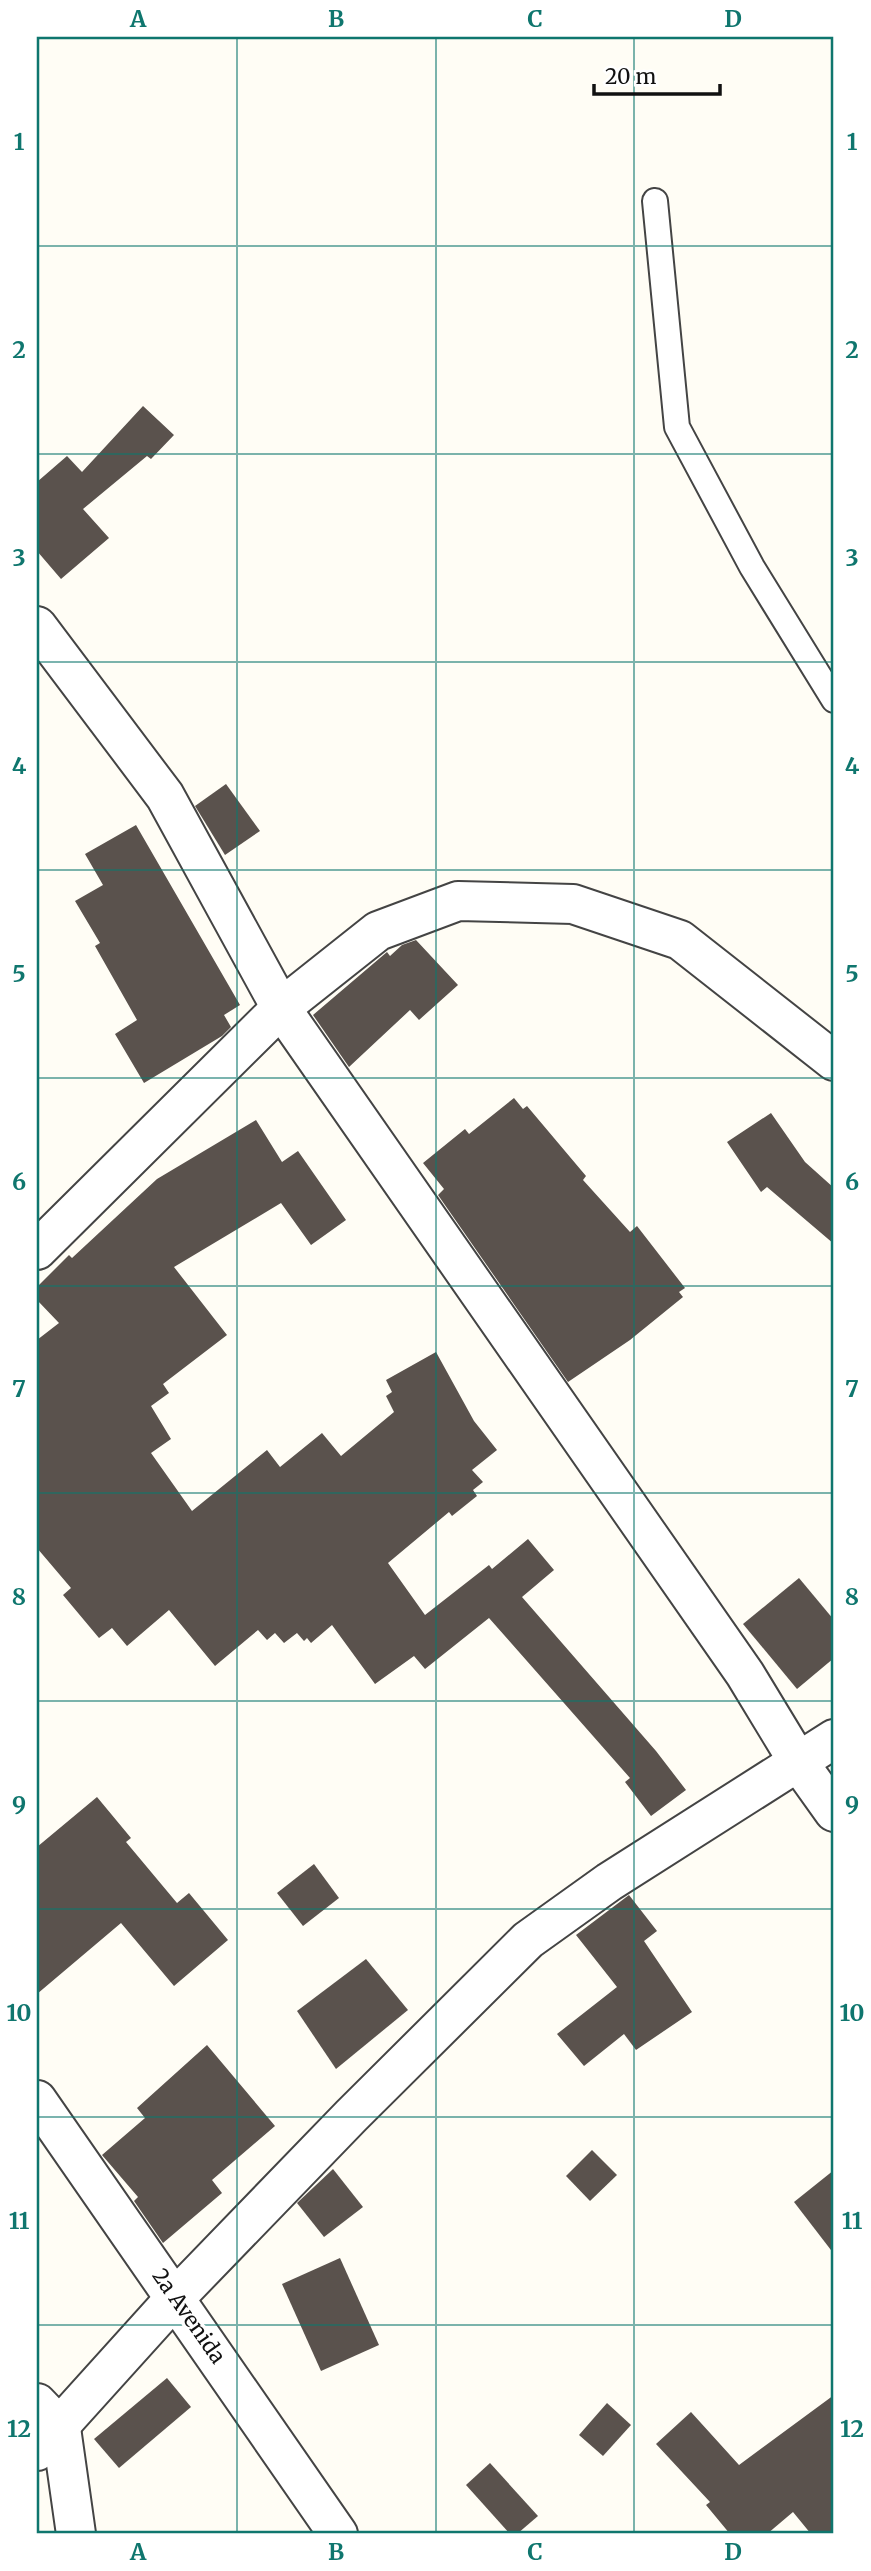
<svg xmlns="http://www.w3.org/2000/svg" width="871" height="2571" viewBox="0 0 871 2571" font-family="Merriweather,serif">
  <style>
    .building { fill: #5a524d }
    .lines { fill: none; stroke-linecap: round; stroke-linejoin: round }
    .lane-casing { stroke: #444; stroke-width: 28 }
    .street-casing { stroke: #444; stroke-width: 42 }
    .lane { stroke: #fff; stroke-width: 24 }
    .street { stroke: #fff; stroke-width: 38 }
    .grid { fill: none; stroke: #0f766e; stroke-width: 2; stroke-opacity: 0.55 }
    .labels { text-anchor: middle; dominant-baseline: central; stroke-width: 7; stroke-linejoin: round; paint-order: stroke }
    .street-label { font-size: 21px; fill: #111; stroke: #fff }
    .neatline { fill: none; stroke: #0f766e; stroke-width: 2.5 }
    .grid-label { font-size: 23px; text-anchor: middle; font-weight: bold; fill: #0f766e }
  </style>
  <rect width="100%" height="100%" fill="#fffdf5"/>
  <g class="building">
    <path d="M143,406L174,435L151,459L147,456L83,509L109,538L61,579L37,551V482L67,456L82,472Z"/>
    <path d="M226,784L260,831L225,855L195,806Z"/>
    <path d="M136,825L240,1005L224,1015L231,1027L222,1036L144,1083L115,1034L137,1020L95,946L100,943L75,901L103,885L85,854Z"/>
    <path d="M416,940L458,985L419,1020L410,1010L349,1067L313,1015L387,952L390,956L402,945Z"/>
    <path d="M514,1098L523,1109L527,1106L586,1176L583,1180L630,1232L637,1226L685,1288L679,1292L683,1297L630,1340L568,1382L438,1195L444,1189L423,1163L465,1129L469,1134Z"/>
    <path d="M771,1113L805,1162L834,1188V1244L767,1187L761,1192L727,1142Z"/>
    <path d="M256,1120L282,1162L298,1151L346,1220L311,1245L281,1203L174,1267L227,1335L163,1384L169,1393L151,1406L171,1439L151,1453L192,1511L267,1450L280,1467L322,1433L341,1456L394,1412L386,1396L392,1392L386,1380L436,1352L474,1421L497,1450L472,1470L483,1482L473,1490L477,1496L452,1516L449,1512L388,1563L425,1615L489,1565L492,1569L528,1539L554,1570L522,1597L656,1751L686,1790L651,1816L625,1782L630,1778L489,1618L425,1669L414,1656L375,1684L332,1625L311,1643L307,1638L304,1641L297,1633L284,1643L275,1633L267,1640L258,1630L215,1666L169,1610L127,1646L112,1628L99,1638L63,1595L71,1588L37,1548V1340L59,1323L37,1300V1287L69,1255L72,1258L157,1179Z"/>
    <path d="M799,1578L834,1620V1658L797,1689L743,1624Z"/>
    <path d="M97,1797L131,1838L126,1842L177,1903L189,1893L228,1940L174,1986L121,1923L37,1994V1847Z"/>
    <path d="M314,1864L339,1898L303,1926L277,1893Z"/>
    <path d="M629,1895L657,1931L644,1941L692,2012L636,2050L624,2034L584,2066L557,2034L617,1987L576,1935Z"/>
    <path d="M366,1959L408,2010L336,2069L297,2011Z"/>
    <path d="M207,2045L275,2126L212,2180L222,2193L163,2243L134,2201L138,2197L102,2155L145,2118L137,2108Z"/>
    <path d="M592,2150L617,2175L590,2201L566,2176Z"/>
    <path d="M333,2169L363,2207L324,2237L297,2203Z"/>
    <path d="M834,2170V2254L794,2202Z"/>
    <path d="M340,2258L379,2345L321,2371L282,2284Z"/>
    <path d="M167,2378L191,2407L119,2468L94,2439Z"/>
    <path d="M834,2395V2534H811L793,2512L767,2534H730L706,2505L710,2502L656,2444L691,2412L739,2465Z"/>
    <path d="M607,2403L631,2425L603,2456L579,2435Z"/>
    <path d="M490,2463L538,2516L517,2534H510L466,2485Z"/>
  </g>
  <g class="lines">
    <g class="lane-casing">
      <path id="lane" d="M655,201L677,427L752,567L834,700"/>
    </g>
    <g class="street-casing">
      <g id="street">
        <path d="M37,626L165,796L281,1008L745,1674L799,1763L834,1812"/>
        <path d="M37,1250L281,1008L378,931L458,901L573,904L680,940L834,1061"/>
        <path d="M37,2100L338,2534"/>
        <path d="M37,2403L61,2428L76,2534"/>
        <path d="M37,2451L176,2297L351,2116L528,1940L609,1882L834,1739"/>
      </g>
    </g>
    <use href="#lane" class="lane"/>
    <use href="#street" class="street"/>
  </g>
  <path class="grid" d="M237,37V2534M436,37V2534M634,37V2534M37,246H834M37,454H834M37,662H834M37,870H834M37,1078H834M37,1286H834M37,1493H834M37,1701H834M37,1909H834M37,2117H834M37,2325H834"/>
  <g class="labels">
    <g class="street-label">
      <text transform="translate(189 2316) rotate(55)">2a Avenida</text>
    </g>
  </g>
  <rect width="871" height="2571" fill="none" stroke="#ffffff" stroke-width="77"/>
  <path d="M594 84v10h126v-10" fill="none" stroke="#111111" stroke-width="3.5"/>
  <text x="605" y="84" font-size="21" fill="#111111" stroke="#ffffff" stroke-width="5" paint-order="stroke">20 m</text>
  <rect x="38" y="38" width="794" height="2494" class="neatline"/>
  <g class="grid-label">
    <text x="138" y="27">A</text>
    <text x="336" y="27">B</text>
    <text x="535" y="27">C</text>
    <text x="733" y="27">D</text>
    <text x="19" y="150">1</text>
    <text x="852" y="150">1</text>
    <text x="19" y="358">2</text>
    <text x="852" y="358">2</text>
    <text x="19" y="566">3</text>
    <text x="852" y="566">3</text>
    <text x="19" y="774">4</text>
    <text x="852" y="774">4</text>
    <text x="19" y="982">5</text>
    <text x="852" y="982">5</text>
    <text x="19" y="1190">6</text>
    <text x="852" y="1190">6</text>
    <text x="19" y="1397">7</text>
    <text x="852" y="1397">7</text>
    <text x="19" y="1605">8</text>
    <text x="852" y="1605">8</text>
    <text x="19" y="1813">9</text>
    <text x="852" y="1813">9</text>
    <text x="19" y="2021">10</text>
    <text x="852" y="2021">10</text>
    <text x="19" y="2229">11</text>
    <text x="852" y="2229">11</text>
    <text x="19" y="2437">12</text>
    <text x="852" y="2437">12</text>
    <text x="138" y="2560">A</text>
    <text x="336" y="2560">B</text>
    <text x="535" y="2560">C</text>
    <text x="733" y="2560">D</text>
  </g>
</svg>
